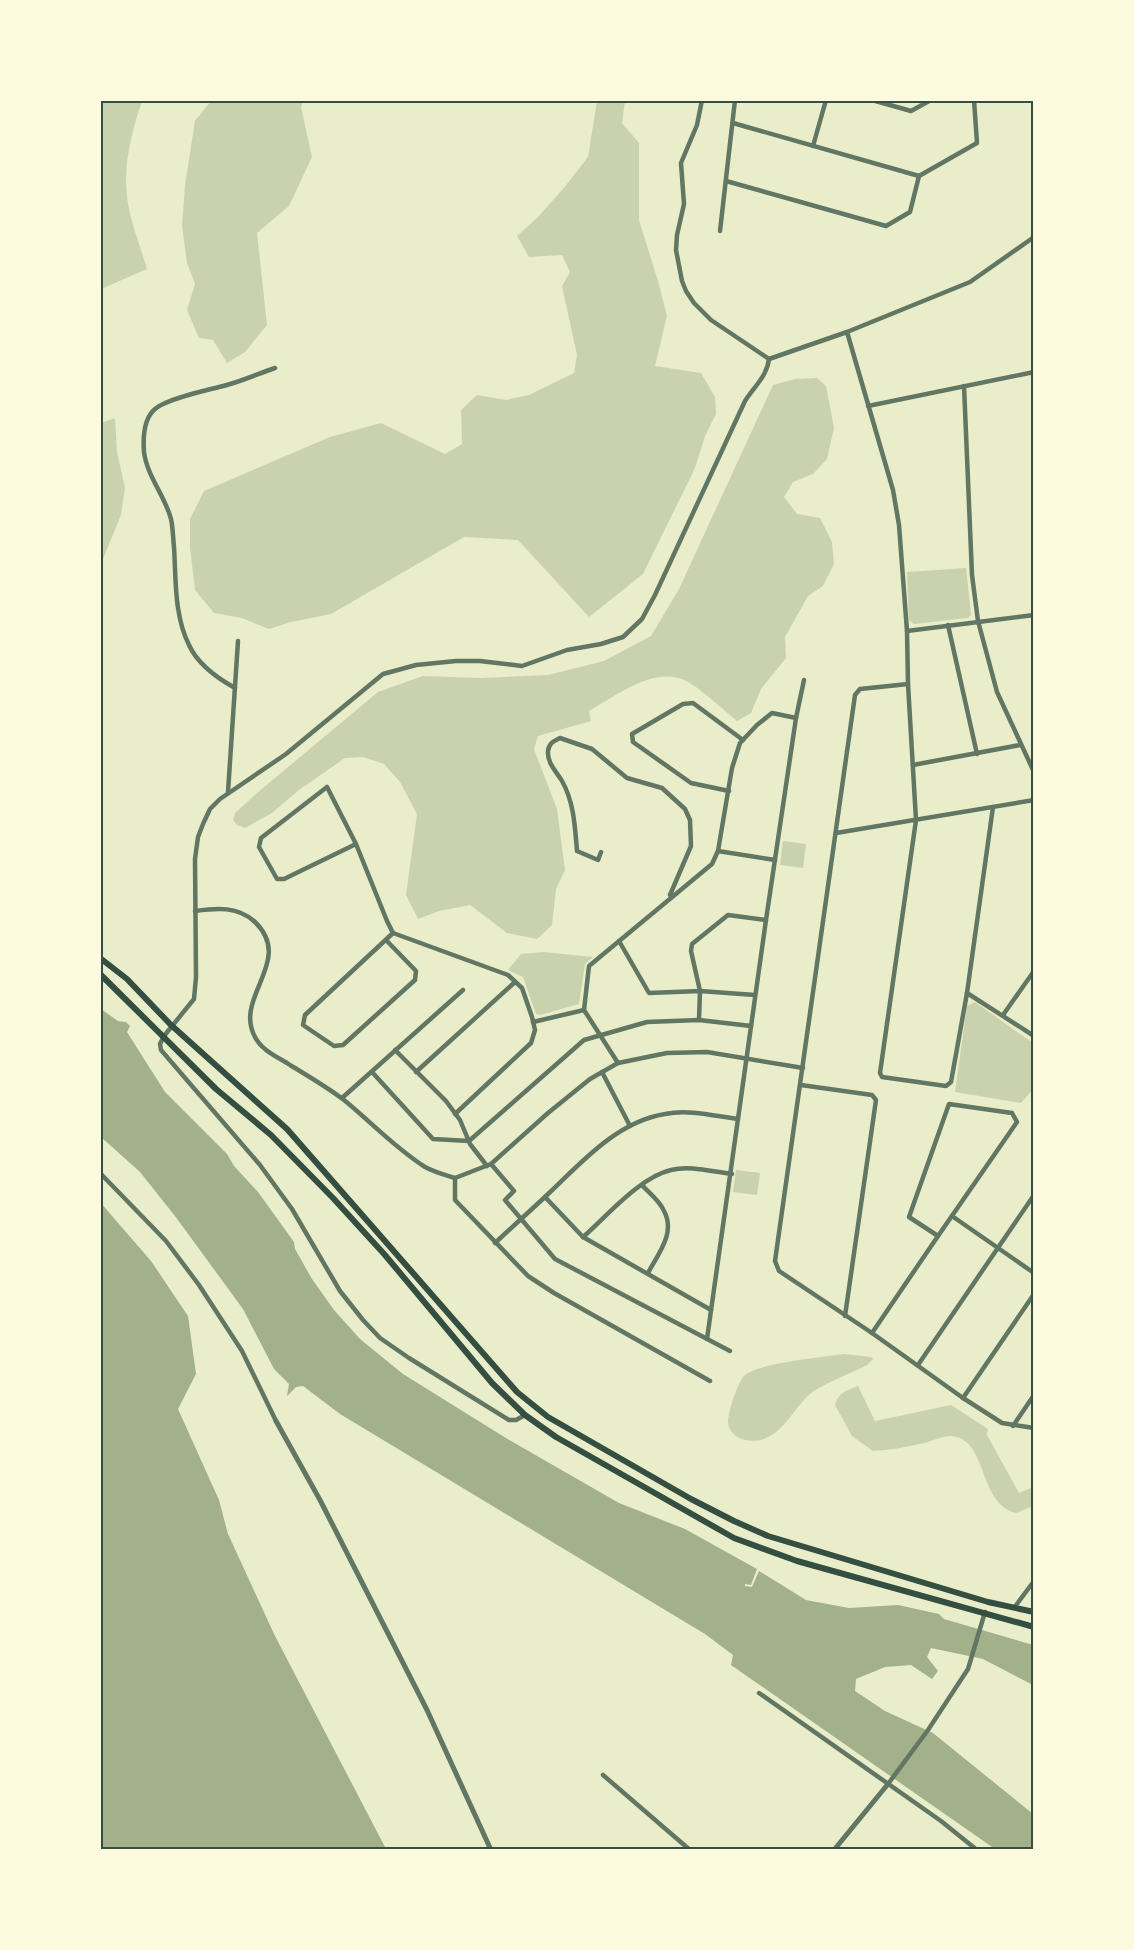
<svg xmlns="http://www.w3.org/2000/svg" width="1134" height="1950" viewBox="0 0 1134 1950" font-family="'Space Grotesk',sans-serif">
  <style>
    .green { fill: #cad2ad }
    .water { fill: #a3b18a }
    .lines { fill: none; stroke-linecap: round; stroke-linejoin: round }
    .minor { stroke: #617663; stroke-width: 4.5 }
    .tertiary { stroke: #617663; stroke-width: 5 }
    .secondary { stroke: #344e41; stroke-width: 6 }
    .neatline { fill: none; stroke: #344e41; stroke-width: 2 }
  </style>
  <rect width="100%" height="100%" fill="#e9edc9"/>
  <g class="green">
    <path d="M100,101H142C132,131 123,164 127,197C130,221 140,245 147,269L101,289Z"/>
    <path d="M211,101H303L301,107L312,157L289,206L257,233L267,325L245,352L227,363L213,340L199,338L187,310L195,284L187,263L182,226L185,185L195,121Z"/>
    <path d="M597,101H625L622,123L639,143V220L658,281L667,316L655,366L701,373L715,397L716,414L705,436L695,468L643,574L589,617L518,540L464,537L331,614L291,622L269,629L242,618L214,613L195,590L190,548V519L204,491L330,437L381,423L445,454L462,444L461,410L477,395L506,400L529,395L574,373L577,355L562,286L570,272L562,255L529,257L517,236L537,218L563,189L588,157Z"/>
    <path d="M817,378L826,386L834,428L827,459L813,474L793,482L784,497L797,514L820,518L832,542L834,564L823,586L808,596L785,637L786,658L761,689L751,713L737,721C722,709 707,694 690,683C657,663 618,695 589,711L591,721L538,736L534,749L557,809L565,870L556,889L552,925L537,939L507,933L470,905L439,911L418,919L406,895L417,814L400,782L384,764L363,757L345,758L299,790L272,813L245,828L237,825L233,820L235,813L257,793L378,692L423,676L481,678L548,675L604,661L651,636L679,589L773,385L795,379Z"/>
    <path d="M115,418L117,452L125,488L121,515L101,564V423Z"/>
    <path d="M966,568L971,615L968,618L914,624L909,620L907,572Z"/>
    <path d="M783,841L806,844L803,868L780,865Z"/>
    <path d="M543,952L593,957L585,964L579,1004L540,1015L536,1014L523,977L508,970L521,954Z"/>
    <path d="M975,1002L1033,1043V1089L1021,1103L955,1092L967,1006Z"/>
    <path d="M736,1170L760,1173L757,1195L733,1192Z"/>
    <path d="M844,1354L871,1357L873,1359L867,1365C852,1373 822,1384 810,1394C794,1408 785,1431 764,1439C751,1444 729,1439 728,1422C728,1413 738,1380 745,1375C759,1363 823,1357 844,1354Z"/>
    <path d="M858,1386L875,1421L951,1405L988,1429L987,1435L1019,1493L1033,1487V1506L1016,1513C977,1503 989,1439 951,1436C942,1436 932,1441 924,1443C907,1447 890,1450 873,1451L852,1436L835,1405C838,1393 847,1390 858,1386Z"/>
  </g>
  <g class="water">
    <path d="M101,1009L118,1021L126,1022L130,1026L127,1032L165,1092L227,1154L234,1166L258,1192L294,1242L295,1249L312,1279L334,1310L360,1339L403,1374L511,1441L619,1503L685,1529L757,1569L751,1585L745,1584V1586L752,1587L759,1571L806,1600L849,1608L898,1605L939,1614L944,1619L1033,1645V1685L983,1659L931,1648L927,1657L938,1671L932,1679L911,1665L885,1667L856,1679L855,1691L885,1711L933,1733L1033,1814V1849H995L731,1665L733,1655L705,1634L340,1414L303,1386L296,1387L287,1396L289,1384L274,1369L243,1309L175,1216L140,1172L101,1137Z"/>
    <path d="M100,1202L151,1261L188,1316L196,1374L178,1409L219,1500L228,1534L275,1636L386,1849H101Z"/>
  </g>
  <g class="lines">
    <g class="minor">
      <path d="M702,100L697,125L681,163L684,204L677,235L676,250L682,281L686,291L694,303L711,320L769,359"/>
      <path d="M872,100L911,111L931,100"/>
      <path d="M733,123L919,176"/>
      <path d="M813,146L826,100"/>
      <path d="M726,181L886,226L910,212L919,176L977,143L974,100"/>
      <path d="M720,231L735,100"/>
      <path d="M847,332L893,490L899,525L907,631L908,684L916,820L880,1073L882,1077L946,1086L951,1082L967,993L993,807"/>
      <path d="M769,359L847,332L970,282L1034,237"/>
      <path d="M964,386L972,575L978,621L997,692L1034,772"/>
      <path d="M868,406L1034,372"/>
      <path d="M948,625L977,754"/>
      <path d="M907,631L1034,615"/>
      <path d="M908,684L860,689L855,695L775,1261L779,1271L872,1333L963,1398L1002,1423L1034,1428"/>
      <path d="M235,688C217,678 198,665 189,645C174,615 176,579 174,547C173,538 173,528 171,519C165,496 147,476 144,452C143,438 143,419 155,409C166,399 204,391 219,387C238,383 257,374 275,368"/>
      <path d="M913,765L1020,745"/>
      <path d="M729,791L691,783L633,742L632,734L683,704L693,703L743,740"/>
      <path d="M228,792L238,641"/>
      <path d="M836,833L1034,800"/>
      <path d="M356,844L284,879H277L259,847L261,838L327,787L356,844L387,921L393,933L508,975L522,988L532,1017L535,1030L531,1043L455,1114"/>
      <path d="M718,851L775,860"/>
      <path d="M601,852L598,860L577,851C575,827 574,802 562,781C556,771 547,763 548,751C549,743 554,741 560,738L592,749L627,778L662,788L685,809L690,820L691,846L670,895"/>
      <path d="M195,911C217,908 238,906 255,922C295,961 233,997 255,1037C262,1051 278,1057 290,1065C308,1076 327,1087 344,1100C371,1122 395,1148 425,1167C434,1172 445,1175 455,1178L491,1164L548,1113L590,1079L618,1063L667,1053L707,1052L803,1068"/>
      <path d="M386,940L416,971L415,980L343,1045L334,1046L303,1025L305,1015L393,933"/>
      <path d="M619,941L649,993L700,991L755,995"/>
      <path d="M967,993L1034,1036"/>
      <path d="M1003,1015L1034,971"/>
      <path d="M699,1020L700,991L691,951L692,944L728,915L766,920"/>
      <path d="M533,1022L584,1010"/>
      <path d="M395,1050L446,1101L460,1120L470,1144L487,1166"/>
      <path d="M618,1063L584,1010L589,966L712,864L718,851L732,768L740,743L757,725L772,713L796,718"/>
      <path d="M372,1072L433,1139L469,1141L584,1040L647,1022L699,1020L751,1026"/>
      <path d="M416,1072L515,982"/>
      <path d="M602,1072L630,1126"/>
      <path d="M801,1085L872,1095L876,1100L845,1316"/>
      <path d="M342,1098L463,990"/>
      <path d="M949,1104L1012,1113L1017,1122L938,1236L909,1217Z"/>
      <path d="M491,1164L514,1191L505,1200L555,1259L730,1351"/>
      <path d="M100,1173L166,1241L199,1285L242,1351L276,1421"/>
      <path d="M455,1178V1200L528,1276L554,1293L710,1381"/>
      <path d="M642,1185C649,1193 660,1201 664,1211C676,1233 658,1254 648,1273"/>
      <path d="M545,1197L583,1237L711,1310"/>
      <path d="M952,1216L1034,1273"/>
      <path d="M583,1237C607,1216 640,1177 671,1170C690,1165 713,1172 732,1174"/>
      <path d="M495,1243C512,1227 529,1212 546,1196C581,1163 616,1122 665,1114C689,1109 715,1116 738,1119"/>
      <path d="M872,1333L938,1236"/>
      <path d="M707,1339L766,920L796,718L804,680"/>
      <path d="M918,1365L1034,1195"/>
      <path d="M963,1398L1034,1294"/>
      <path d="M525,1415L516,1420H509L409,1358L380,1338L363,1320L340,1291L292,1209L260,1165L161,1050L160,1044L164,1036L194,999L196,977L195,859L198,837L203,824L210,809L220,799L286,754L383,674L416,665L456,661H480L522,666L567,650L601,644L623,637L642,619L655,595L745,401C754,387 767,376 769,359"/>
      <path d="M1013,1426L1034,1395"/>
      <path d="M1014,1608L1034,1581"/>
      <path d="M759,1693L941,1821L977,1850"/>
      <path d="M603,1775L690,1850"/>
      <path d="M888,1784L928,1730L968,1669L985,1612"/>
    </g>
    <g class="tertiary">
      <path d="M276,1421L320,1500L427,1710L491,1850"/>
      <path d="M834,1850L888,1784"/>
    </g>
    <g class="secondary">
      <path d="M100,958L127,979L171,1025L287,1129L517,1392L548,1417L691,1499L734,1521L768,1536L988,1602L1034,1612"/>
      <path d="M100,974L216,1089L271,1135L333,1198L385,1255L492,1383L525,1415L556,1437L734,1538L797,1561L1034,1627"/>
    </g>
  </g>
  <rect width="1134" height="1950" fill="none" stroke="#fefae0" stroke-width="204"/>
  <rect x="102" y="102" width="930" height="1746" class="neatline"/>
</svg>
